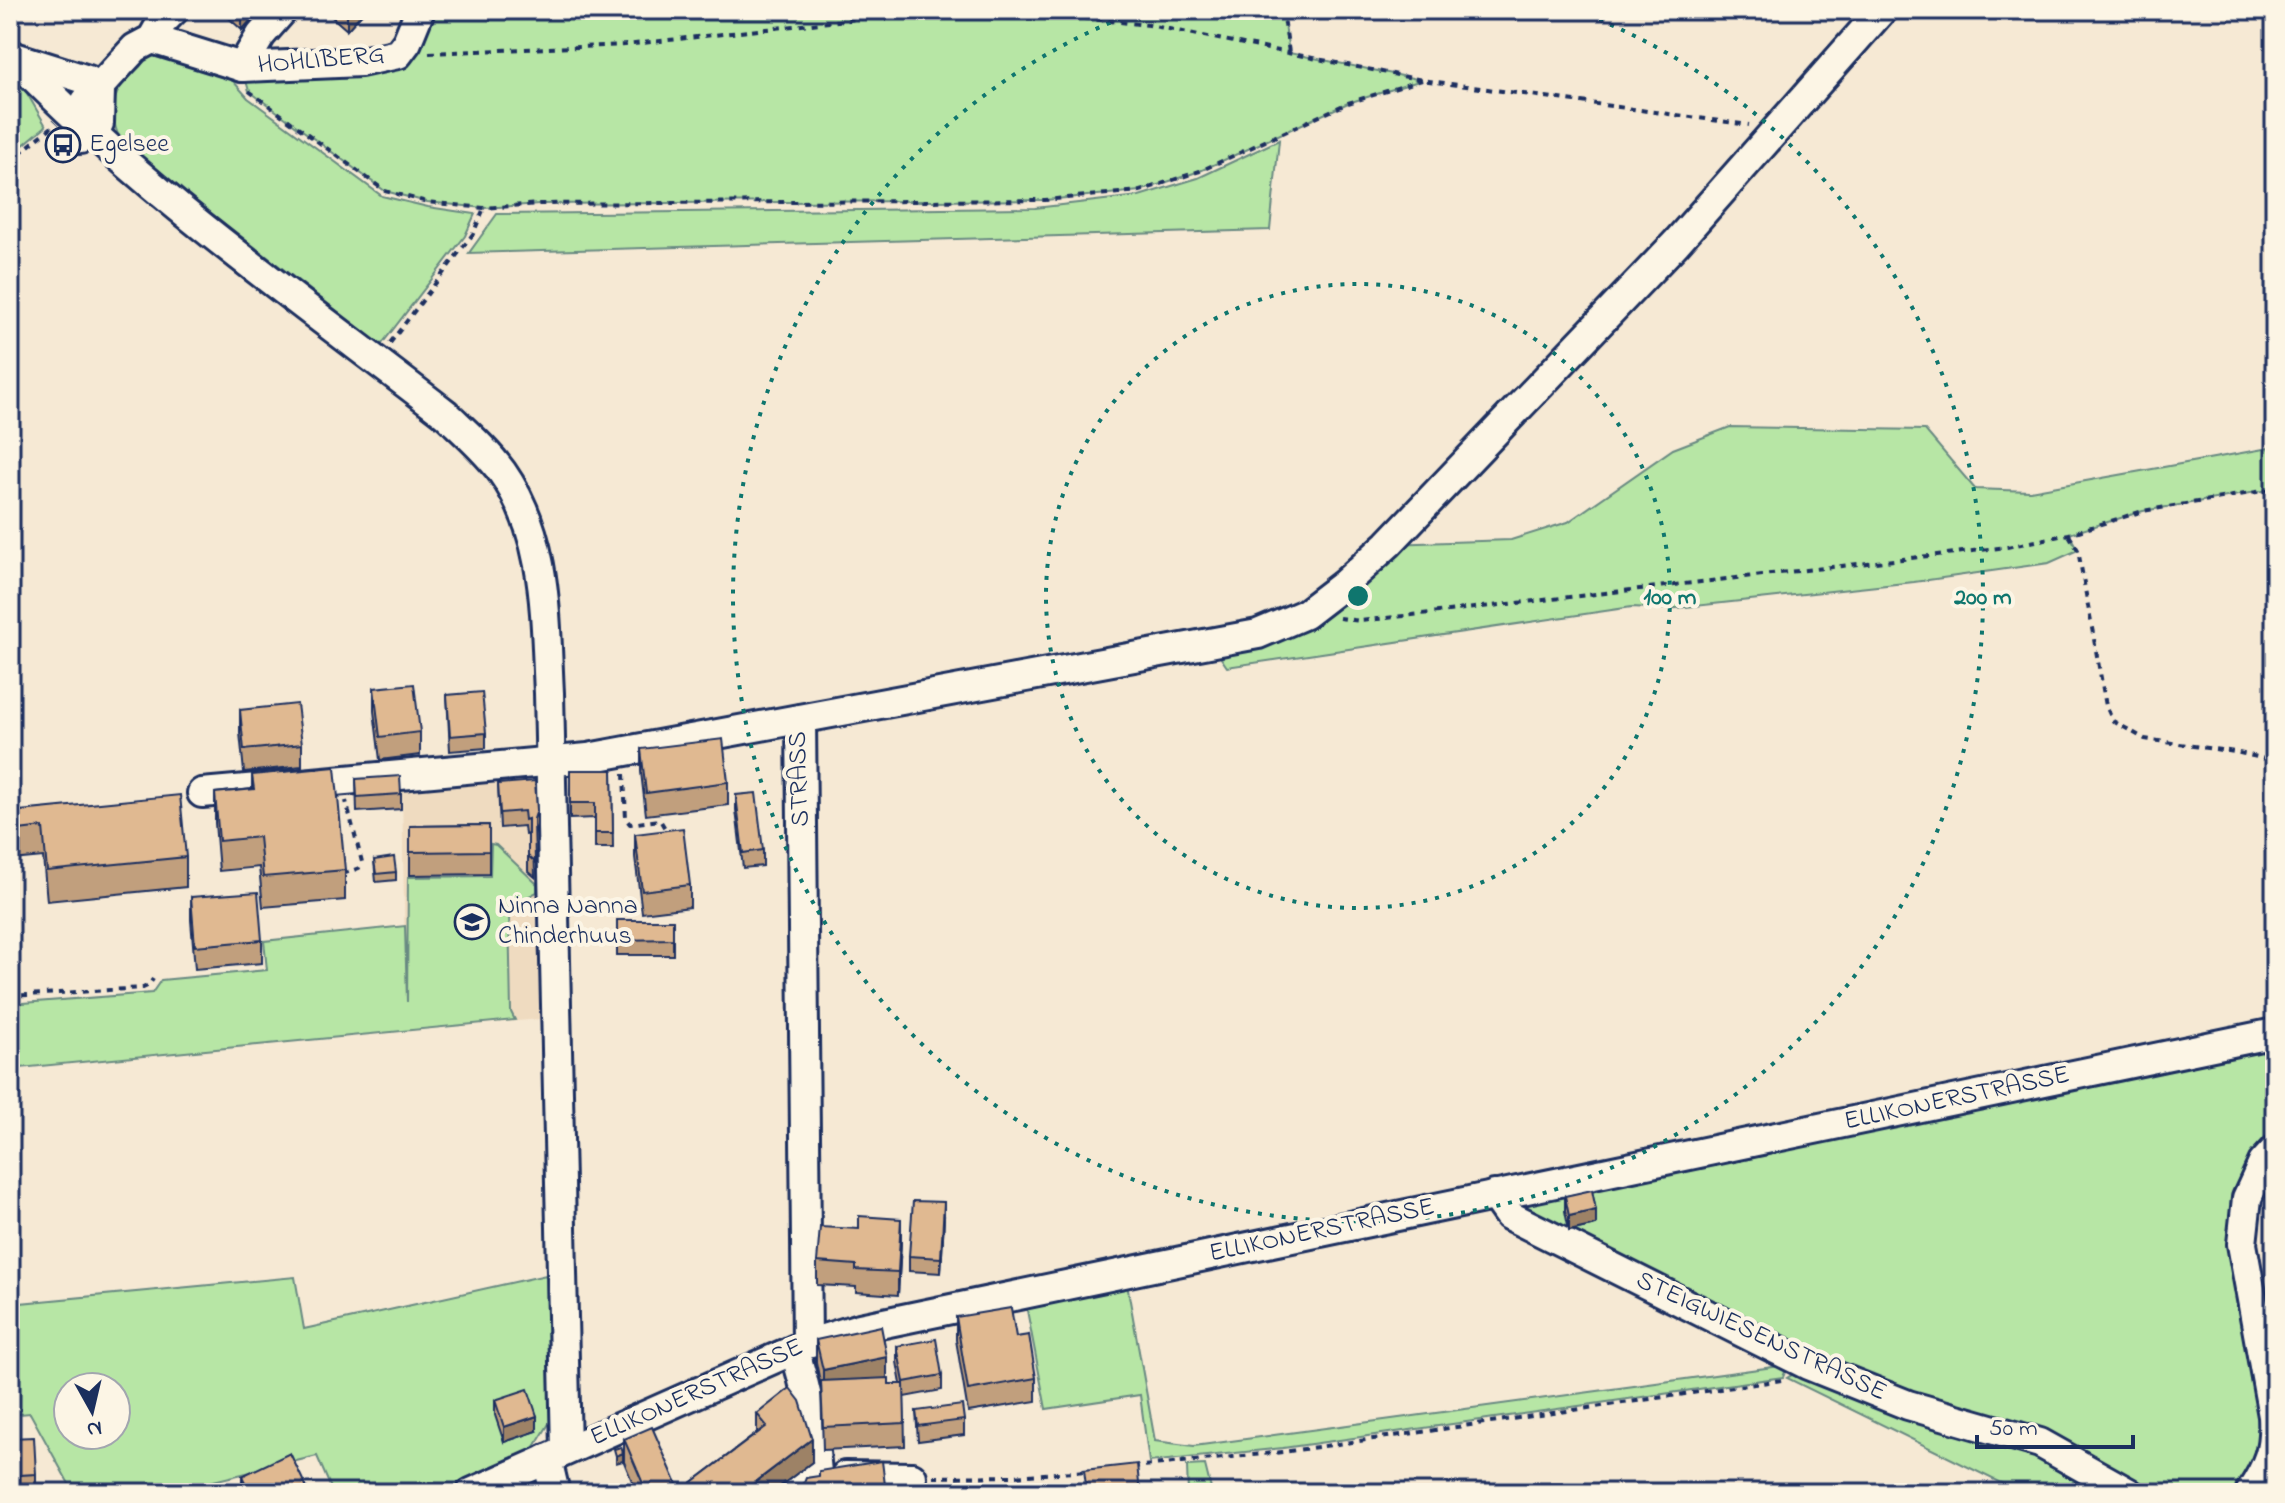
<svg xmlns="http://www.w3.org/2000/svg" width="2285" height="1503" viewBox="0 0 2285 1503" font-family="'Indie Flower',sans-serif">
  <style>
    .built { fill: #efdbc0 }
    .green { fill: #b7e6a5; stroke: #698a82; stroke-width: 2; fill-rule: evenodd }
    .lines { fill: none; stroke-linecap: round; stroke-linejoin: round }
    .minor-casing { stroke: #1b2f5e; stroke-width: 34 }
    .path { stroke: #1b2f5e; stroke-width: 4; stroke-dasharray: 6 6; stroke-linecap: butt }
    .minor { stroke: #fcf5e5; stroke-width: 28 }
    .wall { fill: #c19f7d; stroke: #1b2f5e; stroke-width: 2 }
    .shaded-wall { fill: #9d8266; stroke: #1b2f5e; stroke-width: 2 }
    .building { fill: #e0b991; stroke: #1b2f5e; stroke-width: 2 }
    .ring { fill: none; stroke: #0f766e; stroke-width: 4; stroke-dasharray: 4 8 }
    .labels { text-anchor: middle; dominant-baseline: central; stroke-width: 8; stroke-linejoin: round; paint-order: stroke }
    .street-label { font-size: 26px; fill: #1b2f5e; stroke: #fcf5e5 }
    .poi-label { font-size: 26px; fill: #1b2f5e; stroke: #fcf5e5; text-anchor: start }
    .centre { fill: #0f766e; stroke: #fcf5e5; stroke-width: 4 }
    .ring-label { font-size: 24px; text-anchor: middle; font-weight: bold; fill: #0f766e; stroke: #fcf5e5; stroke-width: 8; stroke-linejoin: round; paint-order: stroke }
  </style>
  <rect width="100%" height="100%" fill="#f6e9d4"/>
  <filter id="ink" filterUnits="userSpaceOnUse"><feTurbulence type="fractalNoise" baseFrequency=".0125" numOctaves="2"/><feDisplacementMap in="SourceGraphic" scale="16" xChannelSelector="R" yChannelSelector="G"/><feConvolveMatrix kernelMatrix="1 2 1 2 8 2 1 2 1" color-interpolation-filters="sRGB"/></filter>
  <g filter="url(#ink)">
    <path class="built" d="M527,778L528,794H536L538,825L541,1019L406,1030L402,787Z"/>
    <g class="green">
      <path d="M420,10H1283L1289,53L1422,80L1348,103L1200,171L1140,191L1045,200L539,204L484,208L427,202L385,191L249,91L242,67L398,54Z"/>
      <path d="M145,56H171L226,73L248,98L382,196L428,207L475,214L465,236L381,345L122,144C110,120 109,96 129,77C136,70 144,66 145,56Z"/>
      <path d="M10,64L46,126L10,156Z"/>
      <path d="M1279,140L1270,230L469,253L497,214L1035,208L1139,196L1198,178Z"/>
      <path d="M1730,427L1925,430L1975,489L2030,491L2275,447V489L2143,511L2069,534L2078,550L2049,563L1914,582L1667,609L1632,607L1227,667L1210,642L1258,634L1388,544L1511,540L1568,522L1673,449Z"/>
      <path d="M491,844L496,845L537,884V892L509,907L511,1012L515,1020L10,1069V1004L152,993L161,980L267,970L264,941L405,926L407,1002L408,877L490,876Z"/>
      <path d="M2275,1033V1150L2247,1198L2275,1493H2021L1787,1378L1807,1366L1494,1195Z"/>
      <path d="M546,1275L550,1422L528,1458L451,1493H333L317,1456L201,1484L203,1493H74L30,1413L10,1415V1304L295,1277L304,1329ZM68,1387H116V1435H68Z"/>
      <path d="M1127,1284L1155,1441L1194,1446L1788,1365L1783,1377L1283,1448L1149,1462L1140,1395L1046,1409L1026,1305Z"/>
      <path d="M1205,1465L1212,1493H1188L1187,1466Z"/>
    </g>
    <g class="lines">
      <g class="minor-casing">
        <g id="minor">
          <path d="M152,39L242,67L361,62L398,54L407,42L420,10"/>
          <path d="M10,53C141,190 297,299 446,414C466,433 486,450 502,472C548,537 545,618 549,693L566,1450"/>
          <path d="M18,58L88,80L100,90L99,123L93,135L80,139"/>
          <path d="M242,67L261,35L283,10"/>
          <path d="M86,101L135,48L152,39L161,23L174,10"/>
          <path d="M801,719L807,1344"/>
          <path d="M202,793L588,758L1258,634L1305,614L1344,584L1388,544L1676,243L1882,10"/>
          <path d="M1494,1195L1508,1215L1808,1365L1908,1405L2040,1443L2129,1493"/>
          <path d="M794,1350C808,1390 813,1430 817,1472L797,1493"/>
          <path d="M547,1459L555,1493"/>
          <path d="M845,1476L912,1477"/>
          <path d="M471,1493L807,1344L860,1328L2275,1033"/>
          <path d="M2250,1493C2268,1466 2275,1449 2273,1416L2242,1244L2247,1198L2263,1163L2275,1150"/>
        </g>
      </g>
      <g class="path">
        <path d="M1001,10L1149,25L1422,80L1749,125"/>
        <path d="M1283,10L1289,53"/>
        <path d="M429,53L625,45L935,10"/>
        <path d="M249,91L385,191L427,202L484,208L539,204L1045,200L1140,191L1200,171L1348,103L1422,80"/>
        <path d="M10,161L52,127"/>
        <path d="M390,343L473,234L484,208"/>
        <path d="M2069,535L2078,550L2106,706L2113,721L2145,739L2235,752L2275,761"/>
        <path d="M1339,618L1360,621L2007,547L2069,534L2143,511L2275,489"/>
        <path d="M624,774L626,819L630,824L660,820L669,835"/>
        <path d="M343,874L359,868L362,862L346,801"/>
        <path d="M10,996L143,988L149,985L153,979"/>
        <path d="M1133,1467L1283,1452L1782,1380"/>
        <path d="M933,1477L1013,1476L1088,1471"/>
      </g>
      <use href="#minor" class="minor"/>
    </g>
    <g class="wall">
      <path d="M220,10H260L242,30Z"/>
      <path d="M324,10H365L347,30Z"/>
      <path d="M374,688L420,732V755L380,760L374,711Z"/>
      <path d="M447,695L486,733V748L450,751Z"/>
      <path d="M240,710L302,744V766L244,772L240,733Z"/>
      <path d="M641,749L728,782V805L646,815L641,772Z"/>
      <path d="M570,770H612L613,848H595V818L570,819Z"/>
      <path d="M252,775L345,870V900L263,907L259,867L219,871L215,823V793L252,789Z"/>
      <path d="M356,779L401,794V809L357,812Z"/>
      <path d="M498,784L537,825L534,834L535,877L528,871V834L525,835L524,826L500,828Z"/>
      <path d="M736,795L763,850V866L743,868L736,810Z"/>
      <path d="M10,812L186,857V887L47,901L43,857L12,860L13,905H10Z"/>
      <path d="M489,825V874L410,875V826Z"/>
      <path d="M635,834L690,885V907L642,913L635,857Z"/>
      <path d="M374,860L396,872V880L376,882Z"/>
      <path d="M191,897L262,940V963L195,969L191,920Z"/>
      <rect x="617" y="920" width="56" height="35"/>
      <path d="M1565,1196L1596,1225L1569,1231L1565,1211Z"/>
      <path d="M944,1218L941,1273L909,1271V1256Z"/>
      <path d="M901,1242L898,1295L856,1292V1287L817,1285V1262Z"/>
      <path d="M956,1317L1016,1337L1036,1378V1401L968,1412L956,1340Z"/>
      <path d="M816,1340L887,1378L889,1384H901L897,1362V1346L942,1375V1390L904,1397L905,1446L823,1450L821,1387L816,1362Z"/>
      <path d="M495,1400L537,1431L504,1442L495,1415Z"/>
      <path d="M916,1411L964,1420V1435L918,1441Z"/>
      <path d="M757,1414L812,1462L771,1493H690V1484L757,1433Z"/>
      <path d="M10,1438L36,1474V1490H20V1493H10Z"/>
      <path d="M624,1439L680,1493H637L624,1462Z"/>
      <path d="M242,1476L309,1493H242Z"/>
    </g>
    <g class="shaded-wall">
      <path d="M247,10H260L242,30V15Z"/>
      <path d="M352,10H365L347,30V15Z"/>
      <path d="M537,810V825L534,834V819Z"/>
      <path d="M944,1202V1218L941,1273V1258Z"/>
      <path d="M1596,1210V1225L1569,1231V1216Z"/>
      <path d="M901,1219V1242L898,1295V1272Z"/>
      <path d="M887,1357V1380L823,1393V1370Z"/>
      <path d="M537,1416V1431L504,1442V1427Z"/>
      <path d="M812,1439V1462L771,1493H741Z"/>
      <path d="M623,1453V1461L616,1463V1456Z"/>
    </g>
    <g class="building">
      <path d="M237,10H247L242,15Z"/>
      <path d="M341,10H352L347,15Z"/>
      <path d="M414,684L420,732L380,737L374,688Z"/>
      <path d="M482,692L486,733L450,736L447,695Z"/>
      <path d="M297,704L302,744L244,750L240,710Z"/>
      <path d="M723,739L728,782L646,793L641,749Z"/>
      <path d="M335,767L345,870L263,877L259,837L219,841L215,793L254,789L252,775Z"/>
      <path d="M570,770H612L613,833H595V803H570Z"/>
      <path d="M400,776L401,794L357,797L356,779Z"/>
      <path d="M535,781L537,810L534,819L535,862L528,856V819L525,820L524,811L500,813L498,784Z"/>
      <path d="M756,793L763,850L743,853L736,795Z"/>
      <path d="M180,795L186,857L47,871L43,827L10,831V812Z"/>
      <path d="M489,825V851L410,852V826Z"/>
      <path d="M683,828L690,885L642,891L635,834Z"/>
      <path d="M10,842L13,875H10Z"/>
      <path d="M394,857L396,872L376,874L374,860Z"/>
      <path d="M258,892L262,940L195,946L191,897Z"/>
      <path d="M617,920H673V939L617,940Z"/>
      <path d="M1592,1190L1596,1210L1569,1216L1565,1196Z"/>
      <path d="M913,1201L944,1202L941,1258L909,1256Z"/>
      <path d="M859,1216L901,1219L898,1272L856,1270V1265L817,1262L820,1227L859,1229Z"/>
      <path d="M1011,1308L1016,1337L1029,1335L1036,1378L968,1390L956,1317Z"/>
      <path d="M881,1326L887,1357L823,1370L816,1340Z"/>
      <path d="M936,1339L942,1375L904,1382L897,1346Z"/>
      <path d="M889,1378V1384H904L905,1423L823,1427L821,1381Z"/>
      <path d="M790,1388L800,1401L812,1439L741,1493H697L690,1484L767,1426L757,1414Z"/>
      <path d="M528,1389L537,1416L504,1427L495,1400Z"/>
      <path d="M962,1405L964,1420L918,1426L916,1411Z"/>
      <path d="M652,1427L680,1491L677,1493H647L624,1439Z"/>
      <path d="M34,1437L36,1474L20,1475V1489L10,1490V1438Z"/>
      <path d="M621,1447L623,1453L616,1456L614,1449Z"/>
      <path d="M290,1453L309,1493H250L242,1476Z"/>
      <path d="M882,1461L886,1493H800L806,1478L819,1476V1471Z"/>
      <path d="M1137,1464L1140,1493H1087L1084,1470Z"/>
      <path d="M960,1482L962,1493H942L941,1485Z"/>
      <path d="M533,1486L536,1493H517Z"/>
    </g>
  </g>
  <g class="ring">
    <circle cx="1358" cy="596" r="312"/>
    <path d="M1577 11A625 625 0 1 1 1139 11"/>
  </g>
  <defs>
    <g id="bus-ring" transform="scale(1.8)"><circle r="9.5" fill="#fcf5e5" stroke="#1b2f5e" stroke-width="1.5"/><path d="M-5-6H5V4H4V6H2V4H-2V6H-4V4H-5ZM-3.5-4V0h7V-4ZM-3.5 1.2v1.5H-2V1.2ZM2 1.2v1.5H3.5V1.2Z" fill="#1b2f5e"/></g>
    <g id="school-ring" transform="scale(1.8)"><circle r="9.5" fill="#fcf5e5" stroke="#1b2f5e" stroke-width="1.5"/><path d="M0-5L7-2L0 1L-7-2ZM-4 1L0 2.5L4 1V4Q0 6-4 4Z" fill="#1b2f5e"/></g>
  </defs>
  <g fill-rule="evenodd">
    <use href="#bus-ring" x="63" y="145"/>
    <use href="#school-ring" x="472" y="922"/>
  </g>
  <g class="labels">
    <g class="street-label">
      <text transform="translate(321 61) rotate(-5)">HOHLIBERG</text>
      <text transform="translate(800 779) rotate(-92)">STRASS</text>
      <text transform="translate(1957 1099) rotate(-12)">ELLIKONERSTRASSE</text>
      <text transform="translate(1322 1231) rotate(-12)">ELLIKONERSTRASSE</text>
      <text transform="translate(1761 1337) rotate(25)">STEIGWIESENSTRASSE</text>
      <text transform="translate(697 1393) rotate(-24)">ELLIKONERSTRASSE</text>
    </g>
    <g class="poi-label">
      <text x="89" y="145">Egelsee</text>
      <text x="498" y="907">Ninna Nanna<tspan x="498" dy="30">Chinderhuus</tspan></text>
    </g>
  </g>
  <circle cx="1358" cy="596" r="12" class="centre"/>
  <g class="ring-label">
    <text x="1670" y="604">100 m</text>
    <text x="1983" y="604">200 m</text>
  </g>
  <rect width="2285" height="1503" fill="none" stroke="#fcf5e5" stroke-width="40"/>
  <rect x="20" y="20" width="2245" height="1463" fill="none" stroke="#1b2f5e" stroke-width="3" filter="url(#ink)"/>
  <g transform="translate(92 1411) rotate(172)"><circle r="38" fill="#fcf5e5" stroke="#a2a6af" stroke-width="2"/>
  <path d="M0-6L14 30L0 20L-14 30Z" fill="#1b2f5e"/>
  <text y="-12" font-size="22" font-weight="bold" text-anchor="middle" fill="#1b2f5e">N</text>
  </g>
  <path d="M1977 1435v12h156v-12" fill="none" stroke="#1b2f5e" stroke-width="4"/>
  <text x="1989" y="1435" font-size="24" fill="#1b2f5e" stroke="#fcf5e5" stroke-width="6" paint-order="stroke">50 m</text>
</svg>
